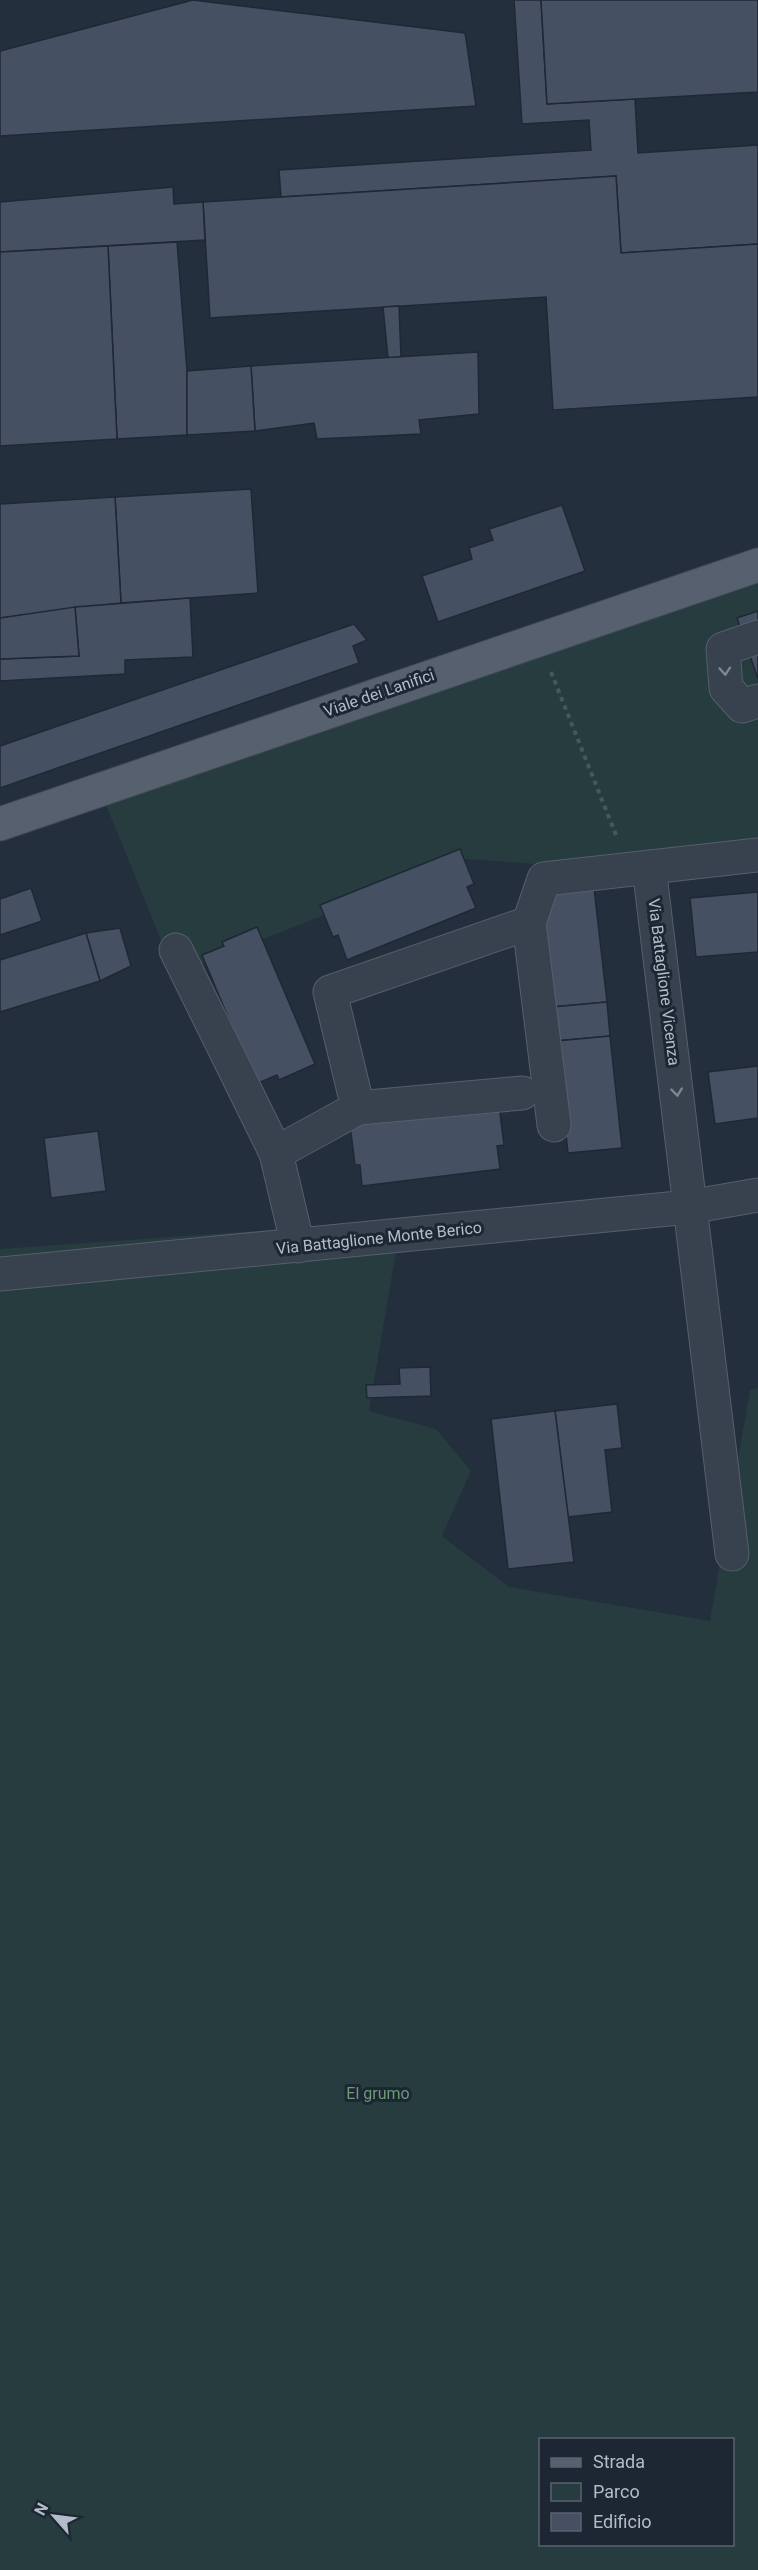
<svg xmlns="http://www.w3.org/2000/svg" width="758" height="2570" viewBox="0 0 758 2570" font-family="Roboto,sans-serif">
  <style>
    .green { fill: #263c3f; fill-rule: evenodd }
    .building { fill: #455162; stroke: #1f2835; stroke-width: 1.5 }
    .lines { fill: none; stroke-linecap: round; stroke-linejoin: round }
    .minor-casing { stroke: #565f6c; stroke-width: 35 }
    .major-casing { stroke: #414a57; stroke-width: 35 }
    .path { stroke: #44595c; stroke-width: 4; stroke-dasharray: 4.5 4.5; stroke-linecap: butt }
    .minor { stroke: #38414e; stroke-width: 33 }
    .major { stroke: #56606e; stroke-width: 33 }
    .oneway { stroke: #7c8592 }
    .labels { text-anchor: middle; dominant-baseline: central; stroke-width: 6; stroke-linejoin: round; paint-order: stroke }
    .street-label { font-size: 16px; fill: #b4bcc9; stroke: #1d2633 }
    .park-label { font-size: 16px; fill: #6b9a76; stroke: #1d2633 }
  </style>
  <rect width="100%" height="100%" fill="#242f3e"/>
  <g class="green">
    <path d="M758,554V863L665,873L466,859L175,974L97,783Z"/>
    <path d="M401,1221L369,1411L436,1429L471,1471L442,1536L509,1587L710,1621L750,1390L758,1388V2570H0V1249ZM540,2440H732V2544H540Z"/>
  </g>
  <g class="building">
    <path d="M193,0L465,33L476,106L0,136V51Z"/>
    <path d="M514,0H541L547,104L635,99L638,153L758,145V244L621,253L616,176L281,197L279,170L591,150L589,120L522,124Z"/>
    <path d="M541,0H758V92L547,104Z"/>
    <path d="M616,176L621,253L758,244V397L553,410L546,297L210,318L203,202Z"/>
    <path d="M173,187L174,204L203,202L205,240L0,252V202Z"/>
    <path d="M177,242L187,371V435L117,439L108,246Z"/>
    <path d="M108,246L117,439L0,446V252Z"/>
    <path d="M399,306L401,357L388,358L383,307Z"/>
    <path d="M478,352L479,414L419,420L421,434L317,439L314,423L255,431L251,366Z"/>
    <path d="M251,366L255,431L187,435V371Z"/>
    <path d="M251,489L258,593L121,603L115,497Z"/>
    <path d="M115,497L121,603L0,618V504Z"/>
    <path d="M562,505L585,571L438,622L422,576L472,559L469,548L493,540L489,529Z"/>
    <path d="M190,598L193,657L125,660V674L0,681V659L79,656L75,607Z"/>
    <path d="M75,607L79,656L0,659V618Z"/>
    <path d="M758,611V679L737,618Z"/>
    <path d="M354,624L367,640L353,646L359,663L0,788V746Z"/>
    <path d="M460,849L474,884L467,887L476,908L347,960L338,935L333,937L320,905Z"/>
    <path d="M31,888L42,921L0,935V899Z"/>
    <path d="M594,888L607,1002L552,1007L540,894Z"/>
    <path d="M758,892V952L696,957L690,898Z"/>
    <path d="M257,927L315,1064L279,1080L277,1075L256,1084L202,955L224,946L222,942Z"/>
    <path d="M120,928L131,966L100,981L86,933Z"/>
    <path d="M86,933L100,981L0,1012V960Z"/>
    <path d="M607,1002L610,1036L556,1041L552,1007Z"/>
    <path d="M610,1036L622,1148L568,1153L556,1041Z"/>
    <path d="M758,1066V1118L715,1124L708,1072Z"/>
    <path d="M499,1106L504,1145L497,1146L500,1169L362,1186L360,1165H355L350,1125Z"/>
    <path d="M98,1131L106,1191L51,1198L44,1138Z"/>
    <path d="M430,1367L431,1396L367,1398L366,1385L400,1384L399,1368Z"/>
    <path d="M617,1404L622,1448L605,1450L612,1512L568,1517L555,1411Z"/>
    <path d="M555,1411L574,1562L508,1569L491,1419Z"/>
  </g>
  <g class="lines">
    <g class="minor-casing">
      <g id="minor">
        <path d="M758,637L723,649L726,688L742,706L758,701"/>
        <path d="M649,867L732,1554"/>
        <path d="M529,923L554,1125"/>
        <path d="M176,950L276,1153"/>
        <path d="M358,1108L522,1093"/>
        <path d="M298,1246L276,1153L358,1108L330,992L529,923L544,879L758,855"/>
        <path d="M0,1274L689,1207L758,1195"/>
      </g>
    </g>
    <g class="major-casing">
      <path id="major" d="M0,824L758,565"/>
    </g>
    <path class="path" d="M551,672L616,835"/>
    <use href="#minor" class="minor"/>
    <use href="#major" class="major"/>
  </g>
  <defs><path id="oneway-chevron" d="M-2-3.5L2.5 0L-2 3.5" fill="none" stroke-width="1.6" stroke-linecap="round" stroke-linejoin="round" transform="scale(1.5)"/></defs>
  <g class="oneway">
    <use href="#oneway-chevron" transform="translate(725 671) rotate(86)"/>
    <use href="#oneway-chevron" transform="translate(677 1092) rotate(84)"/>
  </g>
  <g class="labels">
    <g class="street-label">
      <text transform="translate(379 693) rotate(-19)">Viale dei Lanifici</text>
      <text transform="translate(664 982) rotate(83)">Via Battaglione Vicenza</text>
      <text transform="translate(379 1238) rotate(-6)">Via Battaglione Monte Berico</text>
    </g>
    <g class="park-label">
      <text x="378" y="2093">El grumo</text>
    </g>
  </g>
  <rect x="539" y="2438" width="195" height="108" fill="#1d2633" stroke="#59626f" stroke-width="1.5"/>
  <rect x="551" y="2458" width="30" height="9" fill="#56606e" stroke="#59626f" stroke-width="1.5"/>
  <text x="593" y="2468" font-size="18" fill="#b4bcc9">Strada</text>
  <rect x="551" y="2483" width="30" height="18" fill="#263c3f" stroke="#59626f" stroke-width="1.5"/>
  <text x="593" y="2498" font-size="18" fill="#b4bcc9">Parco</text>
  <rect x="551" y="2513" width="30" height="18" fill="#455162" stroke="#59626f" stroke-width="1.5"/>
  <text x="593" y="2528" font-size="18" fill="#b4bcc9">Edificio</text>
  <g transform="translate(54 2516) rotate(298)" stroke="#1d2633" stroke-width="4.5" paint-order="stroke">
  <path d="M0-4.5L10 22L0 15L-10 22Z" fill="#b4bcc9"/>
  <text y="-9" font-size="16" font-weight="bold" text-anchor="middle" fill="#b4bcc9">N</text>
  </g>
</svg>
